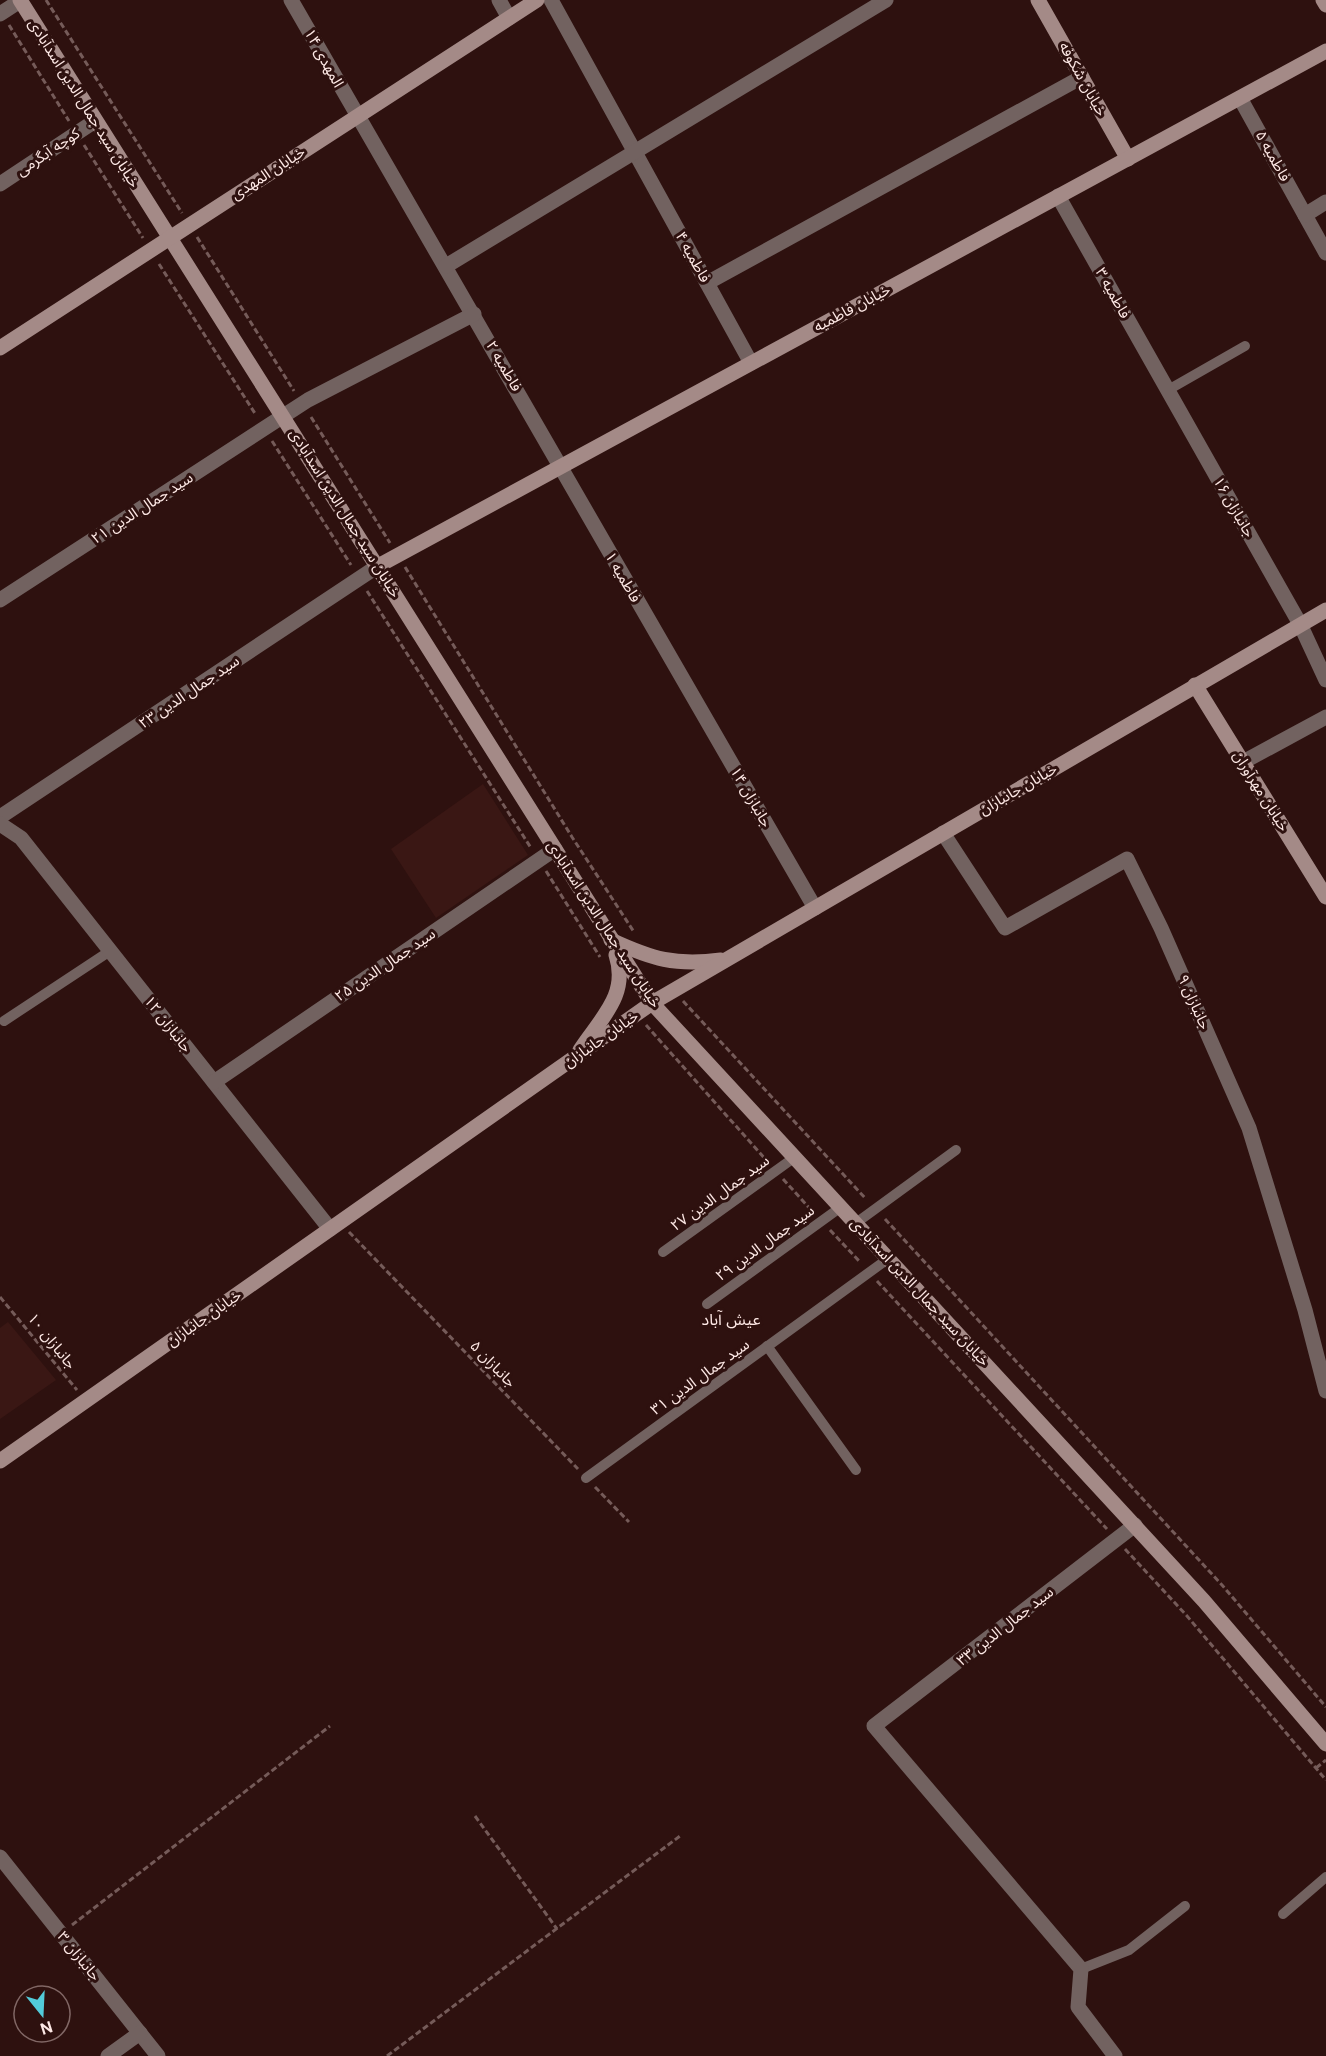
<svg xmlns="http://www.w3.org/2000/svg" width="1326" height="2056" viewBox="0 0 1326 2056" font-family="'DM Sans','Noto Sans Arabic',sans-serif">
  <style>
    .built { fill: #3a1714 }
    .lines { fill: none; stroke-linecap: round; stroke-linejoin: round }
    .path { stroke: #755b59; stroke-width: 3; stroke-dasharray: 6 3; stroke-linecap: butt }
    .lane { stroke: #726260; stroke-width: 10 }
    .street { stroke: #726260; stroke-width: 15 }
    .secondary { stroke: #a48a87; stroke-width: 15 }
    .labels { text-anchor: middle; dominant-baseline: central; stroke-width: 6; stroke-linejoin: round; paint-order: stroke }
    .street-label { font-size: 15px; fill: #fee9e6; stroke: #2e110f }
    .neighbourhood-label { font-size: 16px; fill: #fee9e6; stroke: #2e110f }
  </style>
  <rect width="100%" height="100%" fill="#2e110f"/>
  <g class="built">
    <path d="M483,784L528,855L436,918L391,849Z"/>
    <path d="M8,1322L56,1380L0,1419V1328Z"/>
  </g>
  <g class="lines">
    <g class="path">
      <path d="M46,0L182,213"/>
      <path d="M9,25L69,121"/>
      <path d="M84,145L143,238"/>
      <path d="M197,237L294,391"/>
      <path d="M159,264L256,415"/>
      <path d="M311,417L390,543"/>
      <path d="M272,441L351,565"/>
      <path d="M405,567L572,837L634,932"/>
      <path d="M367,591L531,848"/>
      <path d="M546,871L600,957"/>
      <path d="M683,1001L866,1199"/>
      <path d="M646,1025L767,1161"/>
      <path d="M783,1179L813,1212"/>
      <path d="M885,1219L1222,1585L1326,1707"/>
      <path d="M830,1230L860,1262"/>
      <path d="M349,1232L578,1469"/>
      <path d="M877,1281L1107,1529"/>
      <path d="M0,1297L77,1390"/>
      <path d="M595,1487L629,1522"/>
      <path d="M1125,1549L1187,1616L1326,1780"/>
      <path d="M1316,1768L1326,1760"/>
      <path d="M475,1816L557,1929"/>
      <path d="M72,1925L330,1726"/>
      <path d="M387,2056L680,1836"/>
    </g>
    <g class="lane">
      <path d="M1168,390L1245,346"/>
      <path d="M4,1021L110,951"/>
      <path d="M856,1223L956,1150"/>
      <path d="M663,1252L795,1157"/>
      <path d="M707,1304L841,1207"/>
      <path d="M767,1346L856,1470"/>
      <path d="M586,1478L889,1258"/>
      <path d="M1283,1914L1326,1877"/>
      <path d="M1081,1969L1129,1950L1185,1906"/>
    </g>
    <g class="street">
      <path d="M291,0L815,908"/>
      <path d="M499,0L509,18"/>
      <path d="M551,0L751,363"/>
      <path d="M0,14L20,1"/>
      <path d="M1240,98L1326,253"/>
      <path d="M0,184L95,121"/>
      <path d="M1058,196L1300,624L1326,680"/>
      <path d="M1305,215L1326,202"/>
      <path d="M446,266L886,0"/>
      <path d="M707,283L1082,77"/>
      <path d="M0,600L308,400L474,314"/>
      <path d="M1243,762L1326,717"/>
      <path d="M0,817L378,566"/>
      <path d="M0,824L21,838L330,1229"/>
      <path d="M943,833L1005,928L1127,859L1161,928L1249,1128L1305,1310L1326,1391"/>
      <path d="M214,1082L555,849"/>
      <path d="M0,1857L158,2056"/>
      <path d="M108,2056L140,2033"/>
      <path d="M1115,2056L1078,2007L1081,1969L874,1726L1135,1525"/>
    </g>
    <g class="secondary">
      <path d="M20,0L652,1003L1204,1601L1326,1744"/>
      <path d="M1038,0L1128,159"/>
      <path d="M1323,0L1326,5"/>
      <path d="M0,348L537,0"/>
      <path d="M378,566L1326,51"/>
      <path d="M1195,685L1326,897"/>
      <path d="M611,940C652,959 675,966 721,960"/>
      <path d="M580,1050C601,1018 629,995 616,955"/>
      <path d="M0,1461L652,1003L1326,610"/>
    </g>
  </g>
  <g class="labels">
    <g class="street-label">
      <text transform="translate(324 58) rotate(61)">المهدی ۱۴</text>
      <text transform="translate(1083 79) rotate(61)">خیابان شکوفه</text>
      <text transform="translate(84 103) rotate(58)">خیابان سید جمال الدین اسدآبادی</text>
      <text transform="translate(48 152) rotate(-34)">کوچه آبگرمی</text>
      <text transform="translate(1273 156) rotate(61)">فاطمیه ۵</text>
      <text transform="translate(268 173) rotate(-33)">خیابان المهدی</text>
      <text transform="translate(693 257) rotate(61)">فاطمیه ۴</text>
      <text transform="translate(1113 293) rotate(61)">فاطمیه ۳</text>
      <text transform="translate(852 308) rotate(-28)">خیابان فاطمیه</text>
      <text transform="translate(504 366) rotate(60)">فاطمیه ۲</text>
      <text transform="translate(1234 507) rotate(60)">جانبازان ۱۶</text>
      <text transform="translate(142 508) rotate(-33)">سید جمال الدین ۲۱</text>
      <text transform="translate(345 513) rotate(58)">خیابان سید جمال الدین اسدآبادی</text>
      <text transform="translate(623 577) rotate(60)">فاطمیه ۱</text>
      <text transform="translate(189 692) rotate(-34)">سید جمال الدین ۲۳</text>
      <text transform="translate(1018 789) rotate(-30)">خیابان جانبازان</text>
      <text transform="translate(1261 791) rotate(58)">خیابان مهرآوران</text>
      <text transform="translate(751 797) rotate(60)">جانبازان ۱۴</text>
      <text transform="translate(604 924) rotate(57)">خیابان سید جمال الدین اسدآبادی</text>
      <text transform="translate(385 965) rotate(-34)">سید جمال الدین ۲۵</text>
      <text transform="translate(1194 1002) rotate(66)">جانبازان ۹</text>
      <text transform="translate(168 1024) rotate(52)">جانبازان ۱۲</text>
      <text transform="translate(601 1039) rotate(-35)">خیابان جانبازان</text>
      <text transform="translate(720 1193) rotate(-36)">سید جمال الدین ۲۷</text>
      <text transform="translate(765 1243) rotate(-36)">سید جمال الدین ۲۹</text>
      <text transform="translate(920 1292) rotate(47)">خیابان سید جمال الدین اسدآبادی</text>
      <text transform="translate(204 1318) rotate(-35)">خیابان جانبازان</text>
      <text transform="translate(52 1341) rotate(51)">جانبازان ۱۰</text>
      <text transform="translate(493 1364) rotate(46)">جانبازان ۵</text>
      <text transform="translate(700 1377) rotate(-36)">سید جمال الدین ۳۱</text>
      <text transform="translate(1005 1626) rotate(-38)">سید جمال الدین ۳۳</text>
      <text transform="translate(79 1956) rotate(51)">جانبازان ۳</text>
    </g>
    <g class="neighbourhood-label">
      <text x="731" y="1319">عیش آباد</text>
    </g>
  </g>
  <g transform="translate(42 2014) rotate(162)"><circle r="28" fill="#2e110f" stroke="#816765" stroke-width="1.5"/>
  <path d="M0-4.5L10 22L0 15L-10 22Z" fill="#52cbd9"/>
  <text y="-9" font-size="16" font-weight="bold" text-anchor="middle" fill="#fee9e6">N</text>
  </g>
</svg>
